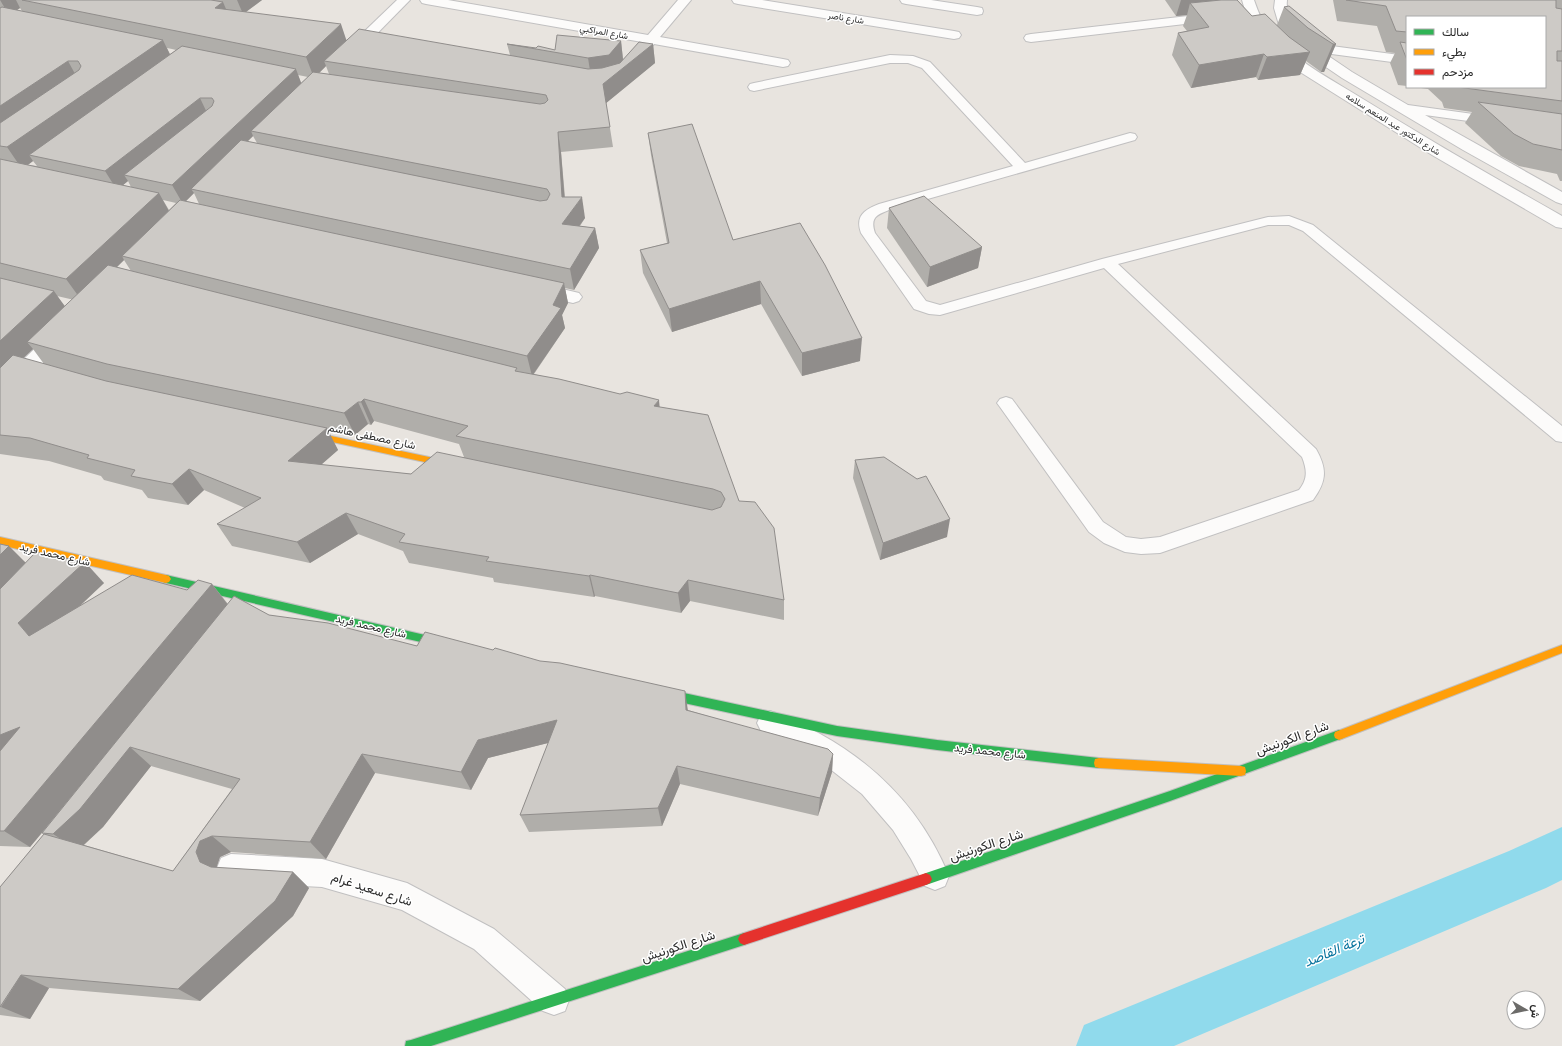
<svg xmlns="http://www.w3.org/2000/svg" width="1562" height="1046" viewBox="0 0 1562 1046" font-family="'Space Grotesk',Vazirmatn,sans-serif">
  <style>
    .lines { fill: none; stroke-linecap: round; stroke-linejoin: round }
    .canal { fill: #90daec; fill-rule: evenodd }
    .lane-casing { stroke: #c1c0c1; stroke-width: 2 }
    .street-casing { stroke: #c1c0c1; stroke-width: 2 }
    .fast-casing { stroke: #c1c0c1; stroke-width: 2 }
    .slow-casing { stroke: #c1c0c1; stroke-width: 2 }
    .jam-casing { stroke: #c1c0c1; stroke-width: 2 }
    .lane { fill: #fcfbfa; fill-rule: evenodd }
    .street { fill: #fcfbfa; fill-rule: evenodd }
    .fast { fill: #30b455; fill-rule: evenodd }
    .slow { fill: #ff9f0a; fill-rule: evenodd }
    .jam { fill: #e5322d; fill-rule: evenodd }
    .wall { fill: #b0aeaa; fill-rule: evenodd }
    .shaded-wall { fill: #908d8b }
    .building { fill: #cdcac6; stroke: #908d8b }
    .labels { text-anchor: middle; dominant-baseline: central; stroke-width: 3; stroke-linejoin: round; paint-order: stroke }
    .far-street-label { font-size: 9px; fill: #2a2a2a; stroke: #fff }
    .street-label { font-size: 11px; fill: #2a2a2a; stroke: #fff }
    .near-street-label { font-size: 13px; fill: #2a2a2a; stroke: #fff }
    .near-water-label { font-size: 14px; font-style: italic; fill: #09749e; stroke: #fff }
  </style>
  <rect width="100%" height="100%" fill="#e8e4df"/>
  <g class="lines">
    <path class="canal" d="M1562,827V880L1546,888L1174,1046H1076L1084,1025L1509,851Z"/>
    <g class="lane-casing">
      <path id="lane" d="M890,55L913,56L930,62L1025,163L1130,133L1135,134L1137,137L1135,140L889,210C876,215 870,218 875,233L926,301L940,305L1102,259L1268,217L1289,216L1313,225L1562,426V442L1556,441L1303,231L1289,225H1268L1118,264L1316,449C1328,470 1326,482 1313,500L1160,553L1141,554L1125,552L1104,543L1089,532L1000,407L997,403L1000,399L1006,397L1012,399L1103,522L1126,537L1141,539L1160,537L1299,490C1308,479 1307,470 1302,457L1104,268L940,315L929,314L914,309L861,233C855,216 864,210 879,204L1013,166L922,68L908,63H890L754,91L750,90L748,87L750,84L754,83Z"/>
    </g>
    <g class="street-casing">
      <g id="street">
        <path d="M397,0H410L355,56H345L343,53L345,50Z"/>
        <path d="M420,0H448L648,35L678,0H691L660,37L783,59L788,60L790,63L788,66L783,67L654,44L634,68L629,69L624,68L622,65L642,42L426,4L422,3Z"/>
        <path d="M732,0H762L954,31L959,32L961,35L959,38L954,39L738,4L734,3Z"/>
        <path d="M900,0H931L977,7L982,8L983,11L982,14L977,15L906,4L902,3Z"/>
        <path d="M1242,0H1254C1259,15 1265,28 1276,39C1301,64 1334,81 1363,99C1429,140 1495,178 1562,216V228L1556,227L1432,155L1289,65L1267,45L1255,31L1248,20Z"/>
        <path d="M1275,0H1287C1285,18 1296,32 1309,43L1407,56V64L1324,53L1352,72L1408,105L1502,118L1504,121L1502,124L1497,125L1425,115L1562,192V204L1556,202L1463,150L1342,78L1301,50L1290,41L1279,25L1274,8Z"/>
        <path d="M1214,13L1219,14L1220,17L1219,20L1031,42L1026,41L1024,38L1026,35L1031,34Z"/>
        <path d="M537,283L579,293L582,297L579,301L573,303L531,293L528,289L531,285Z"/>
        <path d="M59,330L66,332L68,336L66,340L7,399L0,401V382L52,332Z"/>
        <path d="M770,711C852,742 915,794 949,876L945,886L935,890L925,886L911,859L893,830L862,794L825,765L805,752L761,731L757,723L761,715Z"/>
        <path d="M231,854L322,859L407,883L494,929L565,989L569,1000L565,1011L554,1015L543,1011L474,949L402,910L322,887L231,882L221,878L217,868L221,858Z"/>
      </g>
    </g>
    <g class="fast-casing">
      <g id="fast">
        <path d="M166,575L451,641L454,642L456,645L454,648L451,649L166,583L163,582L161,579L163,576Z"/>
        <path d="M656,687L837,726L937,740L1099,758L1103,759L1104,763L1103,767L1099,768L937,750L837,736L656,697L652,695L651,692L652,689Z"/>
        <path d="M1339,730L1343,732L1344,735L1343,738L1170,801L926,885L922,883L920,879L922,875L926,873L1170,791Z"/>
        <path d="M744,933L748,935L750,939L748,943L744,945L431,1046H405L406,1041L411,1040Z"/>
      </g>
    </g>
    <g class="slow-casing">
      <g id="slow">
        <path d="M303,430L457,463L461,466L457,469L300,435L299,433Z"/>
        <path d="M0,537L166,575L169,576L171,579L169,582L166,583L0,545Z"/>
        <path d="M1562,645V653L1339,740L1335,738L1334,735L1335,732Z"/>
        <path d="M1099,758L1241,766L1245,767L1246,771L1245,775L1241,776L1099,768L1095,767L1094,763L1095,759Z"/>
      </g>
    </g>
    <g class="jam-casing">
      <path id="jam" d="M926,873L930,875L932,879L930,883L926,885L744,945L740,943L738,939L740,935L744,933Z"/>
    </g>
    <use href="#lane" class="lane"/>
    <use href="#street" class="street"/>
    <use href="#fast" class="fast"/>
    <use href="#slow" class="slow"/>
    <use href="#jam" class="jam"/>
  </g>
  <g class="wall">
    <path d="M0,0H262L246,12L347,40L510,55L507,44L536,48L555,50L621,41L623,59L653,44L655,63L606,103L613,147L561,152L565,197L585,218L580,226L595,228L599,248L574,290L565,288L568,303L562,315L565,328L534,374L660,407L739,501L784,600V620L690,601L681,613L595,596L594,597L494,582L493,578L409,563L403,551L358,534L310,563L232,546L217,524L245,508L204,490L188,505L148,498L142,490L104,480L101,476L49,461L0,454ZM20,8L22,11L17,10ZM167,48L172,49L176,50L170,54ZM326,66L329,74L319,73ZM298,75L308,77L301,83ZM253,136L257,143L247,142ZM33,161L37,166L28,165ZM128,181L131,187L123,185ZM194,193L199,204L186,201ZM163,200L176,203L169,210ZM124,260L131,271L117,267ZM57,296L70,299H72L65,306ZM33,349L44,364L23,358ZM374,421L459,444L464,457L411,474L321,465L338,450L327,430L355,435L368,424L371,425Z"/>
    <path d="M1165,0H1237L1252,16L1277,25L1284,7L1336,44L1324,72H1321L1306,61L1300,75L1258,80L1256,77L1191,88L1172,55L1178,33L1187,31L1183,26L1187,15L1176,16Z"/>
    <path d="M1333,0H1562V181H1560L1557,174L1519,166L1501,156L1465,123L1472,112L1444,108L1442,102L1428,89L1414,87H1545L1407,17V86L1398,85L1390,63L1395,53L1386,52L1377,26L1337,21Z"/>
    <path d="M648,133L733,240L860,361L802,376L761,304L672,332L643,273L640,250L667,243L651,155Z"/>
    <path d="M889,208L982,247L978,268L927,287L887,228Z"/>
    <path d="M855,460L947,537L880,560L853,478Z"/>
    <path d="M0,544L26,563L104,583L81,605L187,590L212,584L228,604L269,615L417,646L688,710L833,754L832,772L818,816L680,784L662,826L529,832L520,815L548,743L488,758L471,790L375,773L326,859L231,852L220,857L216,868L293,872L309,888L293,916L200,1001L49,988L30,1019L0,1015V887L44,834L42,833L30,847L0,846ZM151,766L232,789L173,871L84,845L103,827Z"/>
  </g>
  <g class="shaded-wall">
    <path d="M0,0H16L20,8L9,15Z"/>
    <path d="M237,0H262L243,14Z"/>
    <path d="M1181,0H1222L1190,3L1187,15L1176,16Z"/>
    <path d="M223,2L232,23L215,8Z"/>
    <path d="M341,24L348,45L324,61L326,66L314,78L306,57Z"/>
    <path d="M163,40L173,61L29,155L33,161L22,169L7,147Z"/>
    <path d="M621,41L623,60L611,74L591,77L588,58Z"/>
    <path d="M653,44L655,63L605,104L603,84Z"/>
    <path d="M1333,44H1336L1324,72H1321Z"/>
    <path d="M1310,52L1300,75L1258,80L1267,57Z"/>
    <path d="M1264,54L1256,77L1191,88L1199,65Z"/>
    <path d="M68,61L80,83L0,137V106Z"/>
    <path d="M296,69L303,88L251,131L253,136L198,190L191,189L194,193L183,204L172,185Z"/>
    <path d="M200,98L209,117L124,175L128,181L117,190L105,171Z"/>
    <path d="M558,132L561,152L566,217L562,197Z"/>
    <path d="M159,193L171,215L122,256L124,260L82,301L66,279Z"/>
    <path d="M582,197L585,218L566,244L562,224Z"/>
    <path d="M595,228L599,248L574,290L570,269Z"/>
    <path d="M982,247L978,268L927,287L930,267Z"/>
    <path d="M760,281L761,304L672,332L669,309Z"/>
    <path d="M564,283L568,303L562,315L565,328L532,376L527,356Z"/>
    <path d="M54,291L70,314L27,342L33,349L0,380V341Z"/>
    <path d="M862,338L860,361L802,376V353Z"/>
    <path d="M364,399L374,421L371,425L361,402Z"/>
    <path d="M659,400L661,422L654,406Z"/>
    <path d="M358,402L368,424L355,435L344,413Z"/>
    <path d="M327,428L338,450L300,483L288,461Z"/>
    <path d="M189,469L204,490L188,505L172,484Z"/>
    <path d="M346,513L358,534L310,563L297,542Z"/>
    <path d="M950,519L947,537L880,560L883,543Z"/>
    <path d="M9,546L30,567L0,598V555Z"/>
    <path d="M85,562L104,583L40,643L29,636L18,623Z"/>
    <path d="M590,575L595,596L594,597L589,576Z"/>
    <path d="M688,580L690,601L681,613L678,593Z"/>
    <path d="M212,584L228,605L30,847L4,831Z"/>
    <path d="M685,691L688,711L686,710Z"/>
    <path d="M557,720L564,739L488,758L471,790L461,772L478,740Z"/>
    <path d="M20,727L0,764V735Z"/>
    <path d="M130,747L151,766L103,827L78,850L53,834Z"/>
    <path d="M362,754L375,773L326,859L310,842Z"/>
    <path d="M833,754L832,772L818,816L820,798Z"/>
    <path d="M677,766L680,784L662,826L658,808Z"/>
    <path d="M212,836L231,852L220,857L216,869L220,879L200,862L196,852L200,841Z"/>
    <path d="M293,872L309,888L293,916L200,1001L178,989Z"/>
    <path d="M21,975L49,988L30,1019L1,1007Z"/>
  </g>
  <g class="building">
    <path d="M22,0H211L223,2L215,8L341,24L306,57Z"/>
    <path d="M1221,0H1237L1252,16L1265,14L1289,37L1310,52L1267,57L1264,54L1199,65L1178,33L1209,27L1190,3Z"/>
    <path d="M1346,0H1556V8L1562,9V51H1557V61H1562V101L1457,87H1545V17H1407V32L1396,31L1386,6Z"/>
    <path d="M1289,6L1336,44H1333L1308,28L1284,7Z"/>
    <path d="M2,7L163,40L7,147L0,146V123L79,70L81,66L78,61H68L0,106V8Z"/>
    <path d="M359,29L588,69L602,68L620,63L639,42L653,44L603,84L610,127L558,132L562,197H582L562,224L595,228L570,269L191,189L241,140L540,201L547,200L550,194L547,189L251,131L313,72L540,104L545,103L548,100L546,95L540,94L324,61Z"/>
    <path d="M557,35L621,41L609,55L588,58L507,44L536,48L538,46L555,50Z"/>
    <path d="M1400,42L1407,43V60Z"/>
    <path d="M182,46L296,69L172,185L124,175L212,106L214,101L212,98H200L105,171L29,155Z"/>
    <path d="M1478,102L1562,114V150L1533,144L1514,134Z"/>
    <path d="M692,124L733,240L800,223L825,265L862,338L802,353L760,281L669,309L640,250L669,243L648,133Z"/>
    <path d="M0,159L159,193L66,279L0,263Z"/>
    <path d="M924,196L982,247L930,267L889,208Z"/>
    <path d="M180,200L564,283L553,305L561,308L527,356L122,256Z"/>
    <path d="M108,265L517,368L515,371L559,379L620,394L627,392L659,400L654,406L708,415L739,501L755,502L774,528L784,600L688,580L678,593L590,575L589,576L486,561L489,557L399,542L405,534L346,513L297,542L217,524L261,498L189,469L172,484L131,476L135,470L87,458L89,455L30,438L0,435V368L13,355L106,381L327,428L288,461L411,474L437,452L712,510L721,507L725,499L721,492L713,489L456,436L468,426L364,399L361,402H358L344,413L107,364L27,342Z"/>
    <path d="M0,278L54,291L0,341Z"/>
    <path d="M884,457L917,479L926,476L950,519L883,543L855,460Z"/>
    <path d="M0,544L9,546L0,555Z"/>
    <path d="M36,552L85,562L18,623L29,636L132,575L187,590L198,580L212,584L4,831H0V751L20,727L0,735V589Z"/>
    <path d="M234,596L269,615L328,623L417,646L425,632L493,650L495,648L540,661L560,663L685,691L686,710L828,749L833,754L820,798L677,766L658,808L520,815L557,720L478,740L461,772L362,754L310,842L212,836L200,841L196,852L200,862L211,867L293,872L275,901L178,989L21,975L0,1007V887L44,834L173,871L240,779L130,747L80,809L53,834L42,833Z"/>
  </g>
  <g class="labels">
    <g class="far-street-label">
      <text transform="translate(846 18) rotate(9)">شارع ناصر</text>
      <text transform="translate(604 32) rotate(10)">شارع المراكبي</text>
      <text transform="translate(1393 124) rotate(32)">شارع الدكتور عبد المنعم سلامه</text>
    </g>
    <g class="street-label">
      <text transform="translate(372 436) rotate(12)">شارع مصطفى هاشم</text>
      <text transform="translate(55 554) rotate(13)">شارع محمد فريد</text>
      <text transform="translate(371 626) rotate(13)">شارع محمد فريد</text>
      <text transform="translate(990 751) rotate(6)">شارع محمد فريد</text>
    </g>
    <g class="near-street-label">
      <text transform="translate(1292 738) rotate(-20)">شارع الكورنيش</text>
      <text transform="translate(986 845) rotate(-18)">شارع الكورنيش</text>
      <text transform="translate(372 889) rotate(18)">شارع سعيد غرام</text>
      <text transform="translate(678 946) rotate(-18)">شارع الكورنيش</text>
    </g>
    <g class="near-water-label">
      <text transform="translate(1334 950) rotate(-23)">ترعة القاصد</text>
    </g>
  </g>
  <rect x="1406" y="16" width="140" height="72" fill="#ffffff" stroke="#aaaaaa"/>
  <rect x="1414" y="29" width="20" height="6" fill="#30b455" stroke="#aaaaaa"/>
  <text x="1442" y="36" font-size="12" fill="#2a2a2a">سالك</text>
  <rect x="1414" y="49" width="20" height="6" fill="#ff9f0a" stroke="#aaaaaa"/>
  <text x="1442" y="56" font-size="12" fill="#2a2a2a">بطيء</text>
  <rect x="1414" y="69" width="20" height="6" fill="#e5322d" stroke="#aaaaaa"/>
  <text x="1442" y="76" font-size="12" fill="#2a2a2a">مزدحم</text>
  <g transform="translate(1526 1010) rotate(99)"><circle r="19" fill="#ffffff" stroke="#aaaaaa"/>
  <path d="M0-3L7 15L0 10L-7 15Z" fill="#6c6b69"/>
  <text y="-6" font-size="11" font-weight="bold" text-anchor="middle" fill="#2a2a2a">ش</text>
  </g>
</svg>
